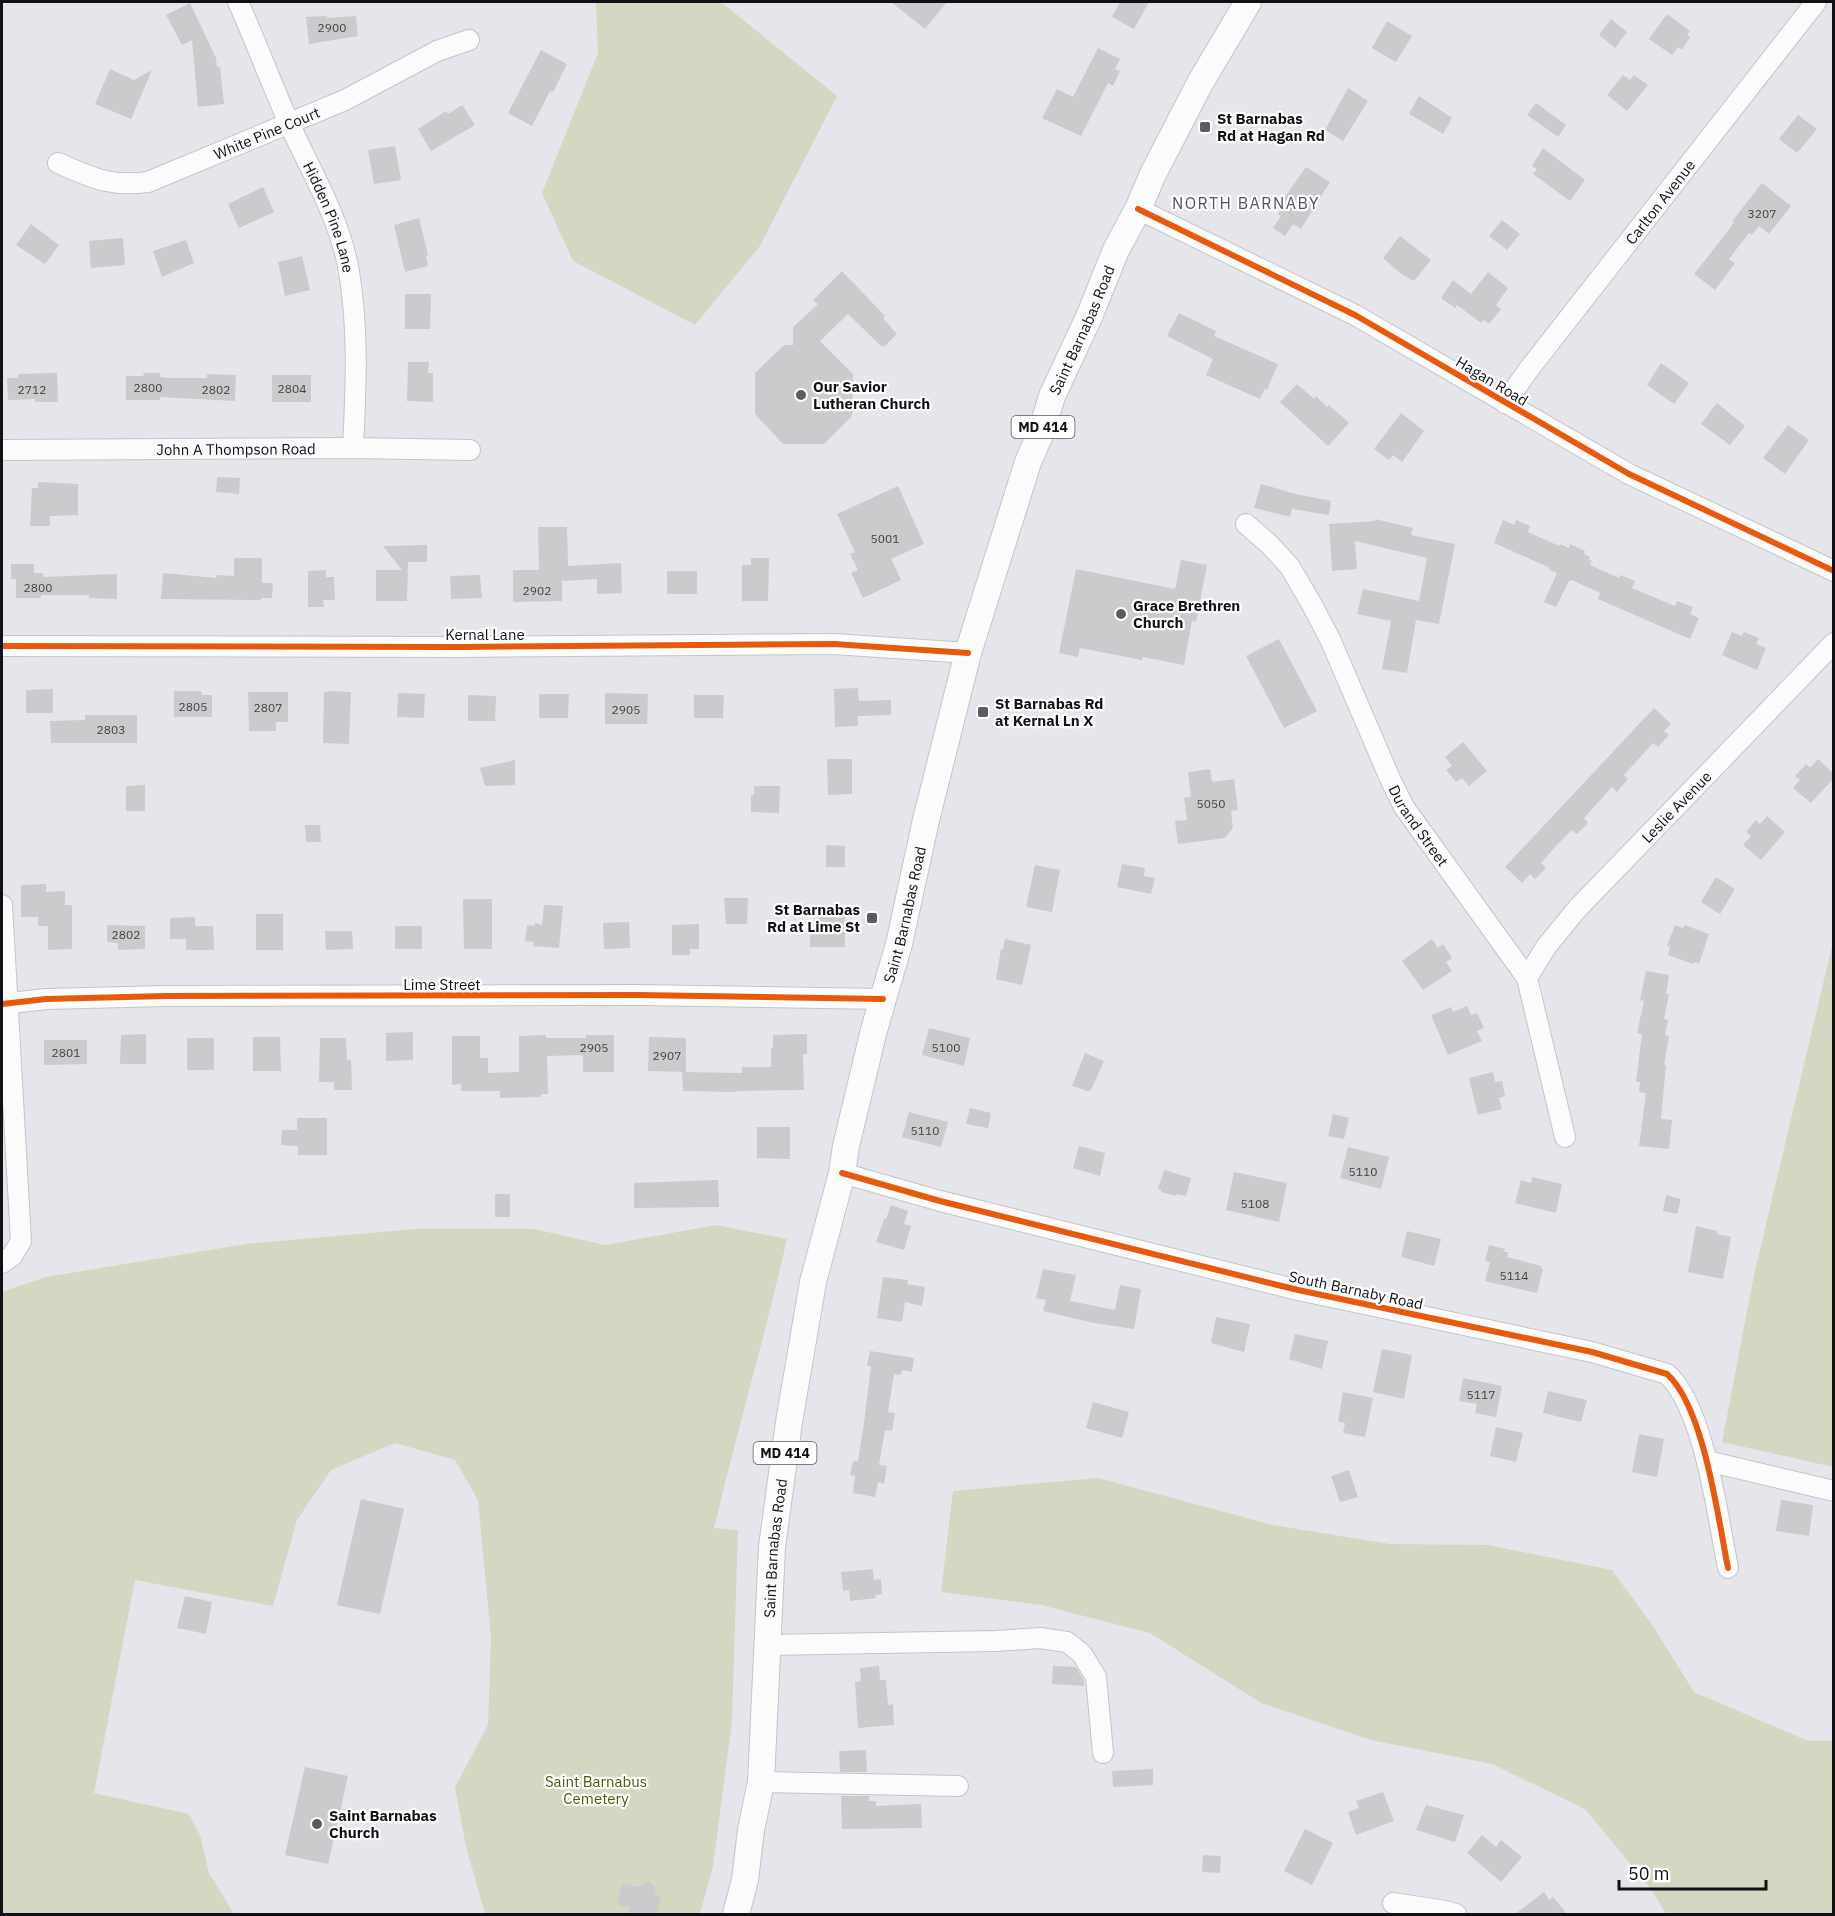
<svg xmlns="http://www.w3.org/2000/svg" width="1835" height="1916" viewBox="0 0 1835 1916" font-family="'IBM Plex Sans',sans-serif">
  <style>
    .green { fill: #d3d8c3 }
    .building { fill: #cbcacd }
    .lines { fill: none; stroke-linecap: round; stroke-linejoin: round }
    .minor-casing { stroke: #c3c4c8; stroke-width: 22 }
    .major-casing { stroke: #c3c4c8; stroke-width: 28 }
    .minor { stroke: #fbfbfc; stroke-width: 20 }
    .major { stroke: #fbfbfc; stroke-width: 26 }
    .cycleway-casing { stroke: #fff; stroke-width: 10 }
    .cycleway { stroke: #e8590c; stroke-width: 6 }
    .poi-dot { fill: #5b5c5f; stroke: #fff; stroke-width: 2 }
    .labels { text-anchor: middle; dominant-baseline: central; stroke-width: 4.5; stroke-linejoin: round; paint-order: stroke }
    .number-label { font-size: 12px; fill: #3f3f42 }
    .shield { fill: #fff; stroke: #58585a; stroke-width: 1.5 }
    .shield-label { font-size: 14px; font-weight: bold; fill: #101114 }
    .poi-label { font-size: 15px; font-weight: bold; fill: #101114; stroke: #fff; text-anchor: start }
    .street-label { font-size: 15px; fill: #101114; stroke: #fff }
    .park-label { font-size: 15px; fill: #4e570c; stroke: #fff }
    .neighbourhood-label { font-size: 16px; letter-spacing: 1.5px; fill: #53555e; stroke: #fff }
  </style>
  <rect width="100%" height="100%" fill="#e5e6eb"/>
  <g class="green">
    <path d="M596,2H721L837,96L760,246L695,325L573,261L542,193L598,53Z"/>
    <path d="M1833,942V1467L1722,1442L1754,1275Z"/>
    <path d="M716,1225L787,1239C765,1336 737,1431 714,1528L738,1530L732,1722L713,1866L700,1914H485L466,1847L455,1787L488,1725L491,1638L478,1500L455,1460L395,1443L331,1470L297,1520L273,1606L135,1580L94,1793L189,1814L200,1835L209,1873L234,1914H2V1292L46,1277L246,1244L415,1229H534L605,1245Z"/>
    <path d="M1098,1478L1273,1525L1390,1544L1488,1545L1612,1570L1653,1626L1694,1692L1808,1741H1833V1914H1666L1651,1889L1585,1809L1492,1764L1371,1740L1261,1703L1150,1633L1041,1605L941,1592L953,1491Z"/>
  </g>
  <g class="building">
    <path d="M891,2H947L925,29Z"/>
    <path d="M1120,2H1149L1134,29L1112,17Z"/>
    <path d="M190,3L216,58L217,67H220L224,104L198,107L192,40L182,45L166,15Z"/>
    <path d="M1667,14L1690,31L1687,34L1690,37L1682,50L1678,47L1672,55L1649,39Z"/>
    <path d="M327,16V18L356,16L358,36L309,44L306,17Z"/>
    <path d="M1611,19L1627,32L1615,48L1599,35Z"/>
    <path d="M1387,21L1412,36L1396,62L1372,48Z"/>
    <path d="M1098,48L1120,59L1115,69L1120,71L1113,86L1108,83L1081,136L1042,118L1057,89L1073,97Z"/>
    <path d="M541,50L567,64L553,92L550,91L532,126L508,113Z"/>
    <path d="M110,69L134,80L152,70L131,119L95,104Z"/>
    <path d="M1623,75L1630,80L1634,75L1648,85L1627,111L1607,95Z"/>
    <path d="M1348,88L1368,101L1343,141L1325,130Z"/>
    <path d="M1419,96L1452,118L1443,134L1409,114Z"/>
    <path d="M1536,103L1566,125L1558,137L1527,115Z"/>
    <path d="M462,105L475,125L431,151L418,129L446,111L448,114Z"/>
    <path d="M1798,115L1817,129L1797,153L1779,139Z"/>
    <path d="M395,146L401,180L374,184L368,150Z"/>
    <path d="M1543,148L1585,180L1570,201L1533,174L1537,169L1532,166Z"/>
    <path d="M1306,167L1330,182L1301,229L1293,224L1285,236L1273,228L1281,216L1278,214L1283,206L1280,204Z"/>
    <path d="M1762,183L1791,206L1769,234L1759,226L1752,235L1749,233L1729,259L1735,263L1715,290L1694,274L1728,231L1734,222L1733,220Z"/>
    <path d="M263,187L274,212L239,228L228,204Z"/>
    <path d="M419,218L428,255L426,256L428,266L405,272L394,225Z"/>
    <path d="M1502,220L1520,234L1507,250L1489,236Z"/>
    <path d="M31,224L59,245L45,264L16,245Z"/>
    <path d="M1400,236L1431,260L1414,281L1400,273L1383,258Z"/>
    <path d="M123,238L125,265L91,268L89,241Z"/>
    <path d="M186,240L194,263L162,277L153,251Z"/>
    <path d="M302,256L310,290L285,296L278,262Z"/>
    <path d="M842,271L885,316L883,318L896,333V335L885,346L883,345L882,347L848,314L820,341L853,374L852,416L824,444H783L755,414V373L784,345H793V327L818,304L813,300Z"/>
    <path d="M1488,272L1508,288L1496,305L1501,309L1489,324L1483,320L1481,323L1457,305L1455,308L1441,298L1453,280L1471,294Z"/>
    <path d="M405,294H431L430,329H405Z"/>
    <path d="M1179,313L1216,331L1214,336L1278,364L1267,390L1265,388L1260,399L1206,375L1213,359L1167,336Z"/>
    <path d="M408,362H429L428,373H433V402L407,401Z"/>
    <path d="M1661,363L1689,383L1674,404L1647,385Z"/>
    <path d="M57,373L58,402H35V399L8,400L7,378H18V374Z"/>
    <path d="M143,373H160V377L170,378H207V374L236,375L235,401L160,397V400H126V376H144Z"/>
    <rect x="272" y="375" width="39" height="27"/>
    <path d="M1297,384L1314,399L1316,396L1327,407L1329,405L1349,423L1328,446L1280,402Z"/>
    <path d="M1717,403L1745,426L1730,445L1701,424Z"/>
    <path d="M1401,413L1424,431L1402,462L1393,455L1389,460L1374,449Z"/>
    <path d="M1788,425L1809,440L1785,474L1763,458Z"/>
    <path d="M217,477L240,478L239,494L216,492Z"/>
    <path d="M38,482L78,484V515L50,516V526H30L32,488H38Z"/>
    <path d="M1261,484L1296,494L1331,501L1329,515L1292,509L1290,517L1254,508Z"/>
    <path d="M898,486L924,544L891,559L901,580L863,598L851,573L858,570L850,554L855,552L837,514Z"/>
    <path d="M1375,519L1413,528L1411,535L1455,544L1439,624L1416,620L1407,673L1382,669L1391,621L1357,614L1363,589L1419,601L1427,558L1355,541L1357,569L1332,571L1329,524L1375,521Z"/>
    <path d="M1503,520L1514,525L1516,520L1530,526L1528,532L1559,546L1560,544L1569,548L1570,544L1585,551L1584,554L1590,557L1589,560L1592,561L1590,565L1619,578L1620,575L1635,581L1632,588L1675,606L1677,601L1693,607L1690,614L1699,618L1690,639L1598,599L1600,593L1572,580L1569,581L1556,607L1544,602L1557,573L1550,570L1548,567L1494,543Z"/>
    <path d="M538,527H567L568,566L621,563L622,593L597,594V579L562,581V601L513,602V570H539Z"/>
    <path d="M427,545V562H408L407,601H376V570H402L383,546Z"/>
    <path d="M234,558H262V583H273L272,598H261V600L161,599L163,573L216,578L217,575L234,576Z"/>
    <path d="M751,558H769L768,601H742V565H751Z"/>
    <path d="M1181,560L1207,565L1196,622L1192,621L1184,665L1143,657L1142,660L1080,648L1078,657L1059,653L1076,569L1175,589Z"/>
    <path d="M11,564H34V573H43V577L117,574V599L89,598V595H41V598H16V579H11Z"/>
    <path d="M326,570V577H334L335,600H323L324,607H308V571Z"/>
    <rect x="667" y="571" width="30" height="23"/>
    <path d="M480,575L482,598L451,599L450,576Z"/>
    <path d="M1732,632L1742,636L1744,632L1759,638L1756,644L1766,648L1757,670L1722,655Z"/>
    <path d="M1279,639L1317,711L1284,728L1246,656Z"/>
    <path d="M858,688L859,701L891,700V715L858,716V726L835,727L834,689Z"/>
    <path d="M53,689V713H26V690Z"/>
    <path d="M174,691H201L202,695H212V717H174Z"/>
    <path d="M332,691L351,692L349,744L323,743L324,692Z"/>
    <path d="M248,692H288V722H276V731H249Z"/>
    <path d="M398,693L425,694L424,718L397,717Z"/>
    <path d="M605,693L648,694L647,724H605Z"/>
    <path d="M539,694H569L568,718H539Z"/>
    <path d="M468,695L496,696L495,721H468Z"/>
    <path d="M694,695H724L723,718H694Z"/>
    <path d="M1654,708L1671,724L1664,731L1669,735L1658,747L1653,743L1624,775L1628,779L1617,792L1612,787L1584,818L1588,823L1577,834L1572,830L1555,847L1541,863L1546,868L1535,879L1530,874L1522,883L1505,867Z"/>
    <path d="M85,715H137V743H51L50,721L85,720Z"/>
    <path d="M1463,742L1487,771L1469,786L1462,778L1456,782L1446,770L1452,766L1445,757Z"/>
    <path d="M827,759H852V794L828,795Z"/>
    <path d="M1818,759L1833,773V779L1811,803L1793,788L1800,780L1795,776L1806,764L1810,768Z"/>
    <path d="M515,760V785L485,786L480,768Z"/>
    <path d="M1210,769L1212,782L1234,779L1238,810L1231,811L1233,828L1225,838L1178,844L1175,821L1187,820L1184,798L1191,797L1188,772Z"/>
    <path d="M145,785V811H126V786Z"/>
    <path d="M754,786H780L779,813L751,812V795H754Z"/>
    <path d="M1767,816L1785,832L1761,860L1743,845L1751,836L1746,832L1756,820L1760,824Z"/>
    <path d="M305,825H320L321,842H306Z"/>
    <path d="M826,845L845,846V867H826Z"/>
    <path d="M1122,864L1145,868L1144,876L1155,878L1151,894L1117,887Z"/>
    <path d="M1035,865L1060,870L1052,912L1026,907Z"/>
    <path d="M1716,877L1735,889L1720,914L1701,902Z"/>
    <path d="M46,884V892L65,891V905H72V949L48,950V926H38V917H21V885Z"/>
    <path d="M724,898H748L747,924H726Z"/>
    <path d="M463,899H492V949H464Z"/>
    <path d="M544,905L563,906L559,948L533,946L534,942L525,941L527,925L535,926V923L542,925Z"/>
    <path d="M827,906H843V913H845V947H810V931H820V916H823V913H827Z"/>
    <rect x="256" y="914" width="27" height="36"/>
    <path d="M195,917V926H213L214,950H186V939H170V918Z"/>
    <path d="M629,922L630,948L604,949L603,923Z"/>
    <path d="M699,924V949H690V955H672V925Z"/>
    <path d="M107,925L145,926V949L118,950V943L107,942Z"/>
    <path d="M1675,925L1683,928L1685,925L1709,934L1699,964L1694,962L1693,964L1668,955L1670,947L1667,946Z"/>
    <rect x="395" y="926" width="27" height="23"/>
    <path d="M325,931H352L353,949L326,950Z"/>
    <path d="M1005,939L1031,945L1022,985L996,979L1001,949L1003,950Z"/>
    <path d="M1432,939L1438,948L1443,944L1452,958L1446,962L1452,971L1423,990L1402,961Z"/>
    <path d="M1646,971L1669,975L1666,994H1669L1664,1019L1668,1020L1665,1035L1669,1036L1664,1065H1666L1661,1119L1672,1120L1669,1149L1639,1146L1646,1093L1639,1092L1640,1082H1636L1642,1034L1637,1033L1644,1001L1640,1000Z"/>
    <path d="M1467,1006L1471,1015L1477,1013L1484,1028L1477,1031L1482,1041L1448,1055L1431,1015L1451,1007L1453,1012Z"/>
    <path d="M929,1028L970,1038L964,1066L922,1055Z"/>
    <path d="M413,1032V1060L386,1061V1033Z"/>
    <path d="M146,1034V1064H120L121,1035Z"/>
    <path d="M807,1034V1054H803L804,1090L736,1091V1092L683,1091L682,1072L742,1073V1067H771V1048H773V1035Z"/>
    <path d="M546,1035V1038H586V1035H614V1072H583V1055L547,1056L548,1094H541V1097L500,1098V1091H461V1084L452,1085V1036H480V1058H488V1073L519,1072V1036Z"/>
    <path d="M253,1037H280L281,1071H253Z"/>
    <path d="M649,1037L686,1038V1072L648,1071Z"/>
    <rect x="187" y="1038" width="27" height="32"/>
    <path d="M320,1038H346L347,1060H351L352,1090H334V1082H319Z"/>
    <path d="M44,1040H87V1064L44,1065Z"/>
    <path d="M1085,1053L1104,1061L1091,1090L1088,1091L1072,1086Z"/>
    <path d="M1493,1072L1495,1082L1502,1081L1505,1096L1499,1098L1502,1109L1478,1115L1469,1078Z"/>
    <path d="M970,1108L991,1113L988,1128L966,1124Z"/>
    <path d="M909,1112L948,1122L941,1147L902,1137Z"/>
    <path d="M1333,1114L1349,1118L1344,1139L1328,1136Z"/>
    <path d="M297,1118H327V1155H298V1146L281,1145L282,1130H297Z"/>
    <path d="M757,1127H790V1159L757,1158Z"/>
    <path d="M1079,1146L1105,1153L1100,1176L1073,1168Z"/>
    <path d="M1348,1147L1389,1157L1381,1189L1340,1178Z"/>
    <path d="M1164,1170L1191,1178L1186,1196L1177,1194L1176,1196L1161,1192V1190L1158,1189Z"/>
    <path d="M1234,1172L1287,1183L1279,1222L1226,1210Z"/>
    <path d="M1532,1177L1562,1184L1556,1213L1515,1203L1521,1180L1531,1183Z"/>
    <path d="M718,1180L719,1207L634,1208V1183Z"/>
    <rect x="495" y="1194" width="15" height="23"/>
    <path d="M1666,1195L1681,1199L1677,1214L1663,1211Z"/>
    <path d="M891,1205L908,1211L904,1224L911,1226L904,1250L876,1242L884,1219H886Z"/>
    <path d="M1696,1226L1717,1231V1234L1731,1237L1723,1279L1688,1272Z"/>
    <path d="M1407,1231L1441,1239L1434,1266L1401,1257Z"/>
    <path d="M1489,1245L1505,1249L1504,1252H1508L1507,1257L1541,1266V1268L1543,1269L1537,1293L1485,1281L1490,1262L1485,1261Z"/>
    <path d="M1043,1269L1076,1275L1070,1301L1115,1310L1120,1285L1141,1289L1134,1329L1094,1323L1043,1311L1046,1300L1036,1298Z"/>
    <path d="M883,1277L908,1280L907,1284L925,1287L922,1306L905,1302L902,1322L877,1318Z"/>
    <path d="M1216,1317L1250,1324L1244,1352L1211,1343Z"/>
    <path d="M1295,1334L1328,1341L1322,1369L1289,1359Z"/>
    <path d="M1382,1349L1412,1355L1404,1399L1373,1392Z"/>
    <path d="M870,1351L914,1358L912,1372L902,1370L901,1375L894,1374L888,1412L895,1413L892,1431L885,1430L879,1465L887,1466L884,1484L878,1482L875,1497L853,1493L855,1476L850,1475L853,1461H858L864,1423L871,1366H867Z"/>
    <path d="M1463,1378L1502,1386L1496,1417L1475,1413L1477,1404L1459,1401Z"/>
    <path d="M1548,1391L1587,1400L1581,1422L1543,1413Z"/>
    <path d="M1343,1392L1373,1398L1365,1437L1343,1433L1345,1423L1338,1422Z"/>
    <path d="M1093,1402L1129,1412L1122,1438L1086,1428Z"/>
    <path d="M1496,1427L1523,1433L1516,1462L1490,1456Z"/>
    <path d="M1639,1434L1664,1439L1657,1477L1632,1472Z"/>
    <path d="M1349,1470L1358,1497L1340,1502L1331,1476Z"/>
    <path d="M361,1499L404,1509L380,1614L337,1605Z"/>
    <path d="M1781,1500L1813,1505L1809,1536L1776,1531Z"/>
    <path d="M873,1569L874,1580L881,1579L882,1594L875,1595L876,1598L850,1601L849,1590L843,1591L841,1572Z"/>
    <path d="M185,1596L212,1602L206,1634L177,1628Z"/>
    <path d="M879,1666L880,1680H886L888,1705L893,1704L894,1725L858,1728L855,1682L861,1681L860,1668Z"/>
    <path d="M1053,1666L1076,1667L1084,1681V1686L1052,1684Z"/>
    <path d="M866,1750L867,1772H840L839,1751Z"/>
    <path d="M305,1767L348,1776L328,1864L285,1855Z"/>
    <path d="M1153,1769V1785L1113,1787L1112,1771Z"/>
    <path d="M1383,1792L1394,1821L1356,1835L1348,1812L1359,1808L1356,1801Z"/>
    <path d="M841,1796H869V1801H876V1806L921,1804L922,1828L842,1829Z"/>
    <path d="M1426,1805L1464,1815L1455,1842L1416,1830Z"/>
    <path d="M1305,1829L1333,1843L1312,1885L1284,1871Z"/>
    <path d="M1482,1835L1496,1847L1501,1840L1522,1857L1501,1882L1467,1853Z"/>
    <path d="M1203,1855L1221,1856L1220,1873L1202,1872Z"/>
    <path d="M648,1881L655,1887L654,1895L661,1897L657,1914H628L630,1908L617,1904L622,1883L637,1887Z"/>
    <path d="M1544,1892L1549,1900L1553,1897L1567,1914H1515Z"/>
  </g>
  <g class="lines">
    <g class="minor-casing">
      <g id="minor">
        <path id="s1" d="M238,2C256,42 271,83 289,123C310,170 338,215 348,266C359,326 356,387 353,448"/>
        <path id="s2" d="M58,163C93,178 109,187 148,182L345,100L437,51L469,40"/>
        <path d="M1138,209L1355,315L1629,474L1834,571"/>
        <path id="s3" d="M1505,403L1529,369L1816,2"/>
        <path id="s4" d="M2,450L353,448L470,450"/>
        <path id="s5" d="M1246,524L1270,545L1290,567L1311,603L1330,639L1391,781L1404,807L1527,978L1565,1137"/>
        <path d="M2,646L461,647L834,644L968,653"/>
        <path d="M2,905L21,1241L12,1256L2,1263"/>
        <path id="s6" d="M1527,978L1546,947L1577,909L1834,643"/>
        <path d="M2,1004L46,999L166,996L638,995L883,999"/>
        <path d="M842,1173L940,1201L1298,1290L1592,1352L1667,1374C1704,1407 1718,1518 1728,1568"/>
        <path d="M1707,1461L1834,1491"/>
        <path d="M767,1645L996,1641L1040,1638L1067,1642L1082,1654L1096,1677L1103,1753"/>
        <path d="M761,1782L958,1786"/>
        <path d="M1393,1903L1445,1911L1456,1914"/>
      </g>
    </g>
    <g class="major-casing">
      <g id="major">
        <path id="s7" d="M736,1914L745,1880L751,1830L761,1782L772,1547L789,1422L813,1282L842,1173L846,1146L874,1030L899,944L926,820L968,653L1028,462L1042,430L1052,396L1089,317L1116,250L1138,209L1153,174L1200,83L1248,2"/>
      </g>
    </g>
    <use href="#minor" class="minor"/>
    <use href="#major" class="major"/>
    <g class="cycleway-casing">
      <g id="cycleway">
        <path d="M1138,209L1355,315L1629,474L1834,571"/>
        <path d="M2,646L461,647L834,644L968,653"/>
        <path d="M2,1004L46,999L166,996L638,995L883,999"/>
        <path d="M842,1173L940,1201L1298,1290L1592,1352L1667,1374C1704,1407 1718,1518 1728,1568"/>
      </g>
    </g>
    <use href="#cycleway" class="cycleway"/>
  </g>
  <g class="poi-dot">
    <rect x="1199" y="121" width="12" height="12" rx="3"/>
    <circle cx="801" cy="395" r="6"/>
    <circle cx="1121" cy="614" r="6"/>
    <rect x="977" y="706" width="12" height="12" rx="3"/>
    <rect x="866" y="912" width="12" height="12" rx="3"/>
    <circle cx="317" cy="1824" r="6"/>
  </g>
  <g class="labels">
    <g class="number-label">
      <text x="332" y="27">2900</text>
      <text x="1762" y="213">3207</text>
      <text x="148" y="387">2800</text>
      <text x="292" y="388">2804</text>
      <text x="32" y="389">2712</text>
      <text x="216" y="389">2802</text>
      <text x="885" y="538">5001</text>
      <text x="38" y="587">2800</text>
      <text x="537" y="590">2902</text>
      <text x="193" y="706">2805</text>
      <text x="268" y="707">2807</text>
      <text x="626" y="709">2905</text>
      <text x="111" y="729">2803</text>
      <text x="1211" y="803">5050</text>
      <text x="126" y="934">2802</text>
      <text x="594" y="1047">2905</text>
      <text x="946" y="1047">5100</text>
      <text x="66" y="1052">2801</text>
      <text x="667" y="1055">2907</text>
      <text x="925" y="1130">5110</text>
      <text x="1363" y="1171">5110</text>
      <text x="1255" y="1203">5108</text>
      <text x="1514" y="1275">5114</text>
      <text x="1481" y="1394">5117</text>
    </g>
    <g class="shield">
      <rect x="1011.5" y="416" width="63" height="22" rx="4.5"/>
      <rect x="753.5" y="1442" width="63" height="22" rx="4.5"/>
    </g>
    <g class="shield-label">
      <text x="1043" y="427">MD 414</text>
      <text x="785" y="1453">MD 414</text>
    </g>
    <g class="poi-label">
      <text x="1217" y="118">St Barnabas<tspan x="1217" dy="17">Rd at Hagan Rd</tspan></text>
      <text x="813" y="386">Our Savior<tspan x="813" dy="17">Lutheran Church</tspan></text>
      <text x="1133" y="605">Grace Brethren<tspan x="1133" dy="17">Church</tspan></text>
      <text x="995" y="703">St Barnabas Rd<tspan x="995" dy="17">at Kernal Ln X</tspan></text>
      <text x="860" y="909" text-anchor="end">St Barnabas<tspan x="860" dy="17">Rd at Lime St</tspan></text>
      <text x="329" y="1815">Saint Barnabas<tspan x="329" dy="17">Church</tspan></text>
    </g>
    <g class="street-label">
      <text stroke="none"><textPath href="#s2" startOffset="222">White Pine Court</textPath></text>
      <text stroke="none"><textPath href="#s3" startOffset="254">Carlton Avenue</textPath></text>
      <text stroke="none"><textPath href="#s1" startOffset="234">Hidden Pine Lane</textPath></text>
      <text stroke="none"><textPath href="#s7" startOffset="1629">Saint Barnabas Road</textPath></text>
      <text transform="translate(1492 381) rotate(31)">Hagan Road</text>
      <text stroke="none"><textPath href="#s4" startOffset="234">John A Thompson Road</textPath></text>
      <text x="485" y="634">Kernal Lane</text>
      <text stroke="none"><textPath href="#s6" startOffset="228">Leslie Avenue</textPath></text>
      <text stroke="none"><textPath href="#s5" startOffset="351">Durand Street</textPath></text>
      <text stroke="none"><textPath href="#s7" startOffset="1017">Saint Barnabas Road</textPath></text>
      <text x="442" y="984">Lime Street</text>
      <text transform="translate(1356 1290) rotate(12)">South Barnaby Road</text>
      <text stroke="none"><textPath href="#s7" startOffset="369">Saint Barnabas Road</textPath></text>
    </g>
    <g class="park-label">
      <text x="596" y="1781">Saint Barnabus<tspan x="596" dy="17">Cemetery</tspan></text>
    </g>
    <g class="neighbourhood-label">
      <text x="1246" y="203">NORTH BARNABY</text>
    </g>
  </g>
  <rect width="1835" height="1916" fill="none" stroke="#101114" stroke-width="6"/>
  <path d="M1619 1880v9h147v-9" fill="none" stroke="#101114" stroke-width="3"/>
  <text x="1628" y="1880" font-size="18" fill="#101114" stroke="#ffffff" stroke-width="4.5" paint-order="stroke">50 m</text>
</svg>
